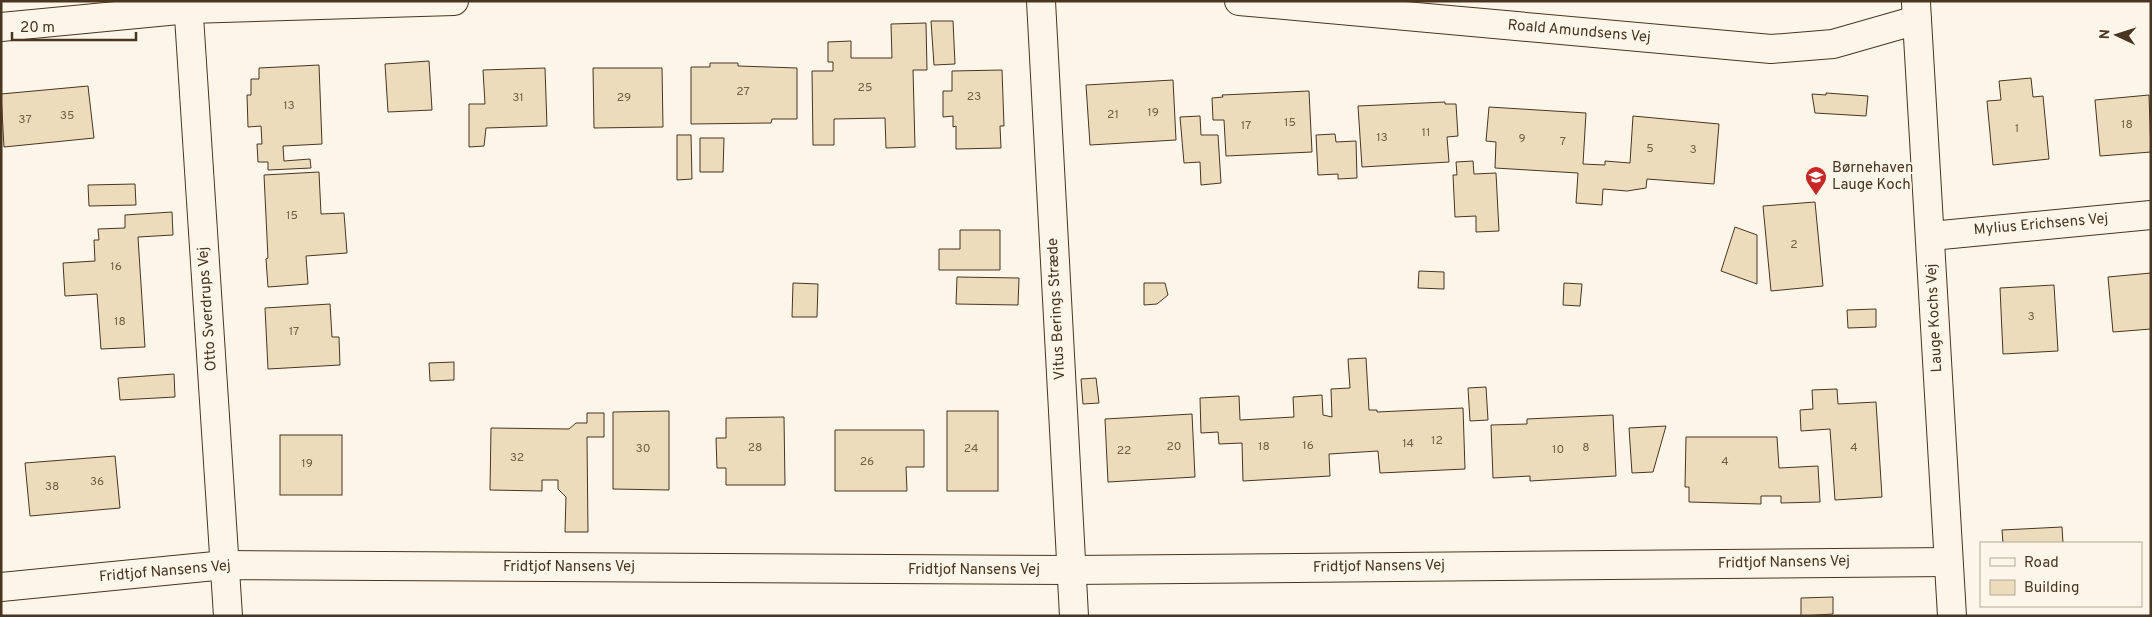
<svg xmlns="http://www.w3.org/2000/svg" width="2152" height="617" viewBox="0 0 2152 617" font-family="Overpass,sans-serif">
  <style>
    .building { fill: #ecdcbc; stroke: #4a3520 }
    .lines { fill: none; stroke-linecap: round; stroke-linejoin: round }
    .minor-casing { stroke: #4a3520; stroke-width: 30 }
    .minor { stroke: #fbf6e9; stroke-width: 28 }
    .labels { text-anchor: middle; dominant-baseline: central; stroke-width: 4; stroke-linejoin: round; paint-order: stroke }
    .number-label { font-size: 12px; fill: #725f47 }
    .street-label { font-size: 15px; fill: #4a3520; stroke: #fbf6e9 }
    .poi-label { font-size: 15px; fill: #4a3520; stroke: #fbf6e9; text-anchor: start }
  </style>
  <rect width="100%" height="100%" fill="#fbf6e9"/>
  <g class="building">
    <path d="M931,21H953L955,64L934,65Z"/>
    <path d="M926,23L927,70H913L915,147L886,148L885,118L834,119V145H813L812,71H833V62H828V42L851,41V58H892L891,24Z"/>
    <path d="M429,61L432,110L388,112L385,64Z"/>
    <path d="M710,63H738V66L797,68V119H772L771,123L691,124V67H710Z"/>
    <path d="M319,65L322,144L283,146L284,161L310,159L311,168L268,170V162H258L257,144H262L261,126L248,127L247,95H251V79H259V68Z"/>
    <path d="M545,68L547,126L486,128L484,146L469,147V104H485L483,70Z"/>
    <path d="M593,68H662L663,127L594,128Z"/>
    <path d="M1002,70L1004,126H1000L1001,148L956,149V126L953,127V116L943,117V91H952V71Z"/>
    <path d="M2031,78L2033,97L2043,96L2049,159L1993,165L1987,101L2001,100L1999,81Z"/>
    <path d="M1173,80L1176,140L1090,145L1086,85Z"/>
    <path d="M88,86L94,138L4,147L1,94Z"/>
    <path d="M1309,91L1312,152L1226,156L1224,120H1213L1212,98L1223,97L1222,95Z"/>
    <path d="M1826,93L1868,96L1866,116L1815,113L1812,94L1826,95Z"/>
    <path d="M2149,95L2151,152L2100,156L2095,100Z"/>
    <path d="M1445,102V104H1456L1458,136L1447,137L1449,162L1362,167L1358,106Z"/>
    <path d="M1489,107L1586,113L1583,164L1605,165V161L1630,163L1633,116L1719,124L1714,184L1647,179L1646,188L1627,191L1603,189L1602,205L1576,203L1578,173L1495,168L1496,142L1486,141Z"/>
    <path d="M1200,116L1201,135H1218L1221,183L1201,185L1200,162L1184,163L1180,117Z"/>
    <path d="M1335,134L1336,142L1356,141L1357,178L1338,179V174L1318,175L1316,135Z"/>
    <path d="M677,135H691L692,179L677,180Z"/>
    <path d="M700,138H724L723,172H700Z"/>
    <path d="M1473,161L1474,174L1496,173L1499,231L1476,232V216L1455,217L1453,175H1457L1456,162Z"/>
    <path d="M319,172L321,214L344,213L347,253L306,256L308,284L268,287L266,259L268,258L264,175Z"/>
    <path d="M135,184L136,205L89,206L88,185Z"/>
    <path d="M1815,202L1823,286L1771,291L1763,206Z"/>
    <path d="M172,212L173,235L138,237L145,347L101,349L97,294L65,296L63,263L95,261L94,240H99L98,229L125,228V215Z"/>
    <path d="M1735,227L1757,235V284L1721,271Z"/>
    <path d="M960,230H1000V270H939V249H960Z"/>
    <path d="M1419,271L1444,272V289L1418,288Z"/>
    <path d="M2151,273V329L2113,332L2108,277Z"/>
    <path d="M957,277L1019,278L1018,305L956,304Z"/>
    <path d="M793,283L818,284L817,317H792Z"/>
    <path d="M1144,283H1165L1168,295L1157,304L1144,305Z"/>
    <path d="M1564,283L1582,284L1580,306L1563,305Z"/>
    <path d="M2054,285L2058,351L2003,354L2000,288Z"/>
    <path d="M330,304L332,337H339L340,365L268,369L265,308Z"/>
    <path d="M1876,309V327L1848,328L1847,310Z"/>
    <path d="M1366,358L1369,410H1377V412L1463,408L1465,469L1380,473L1378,451L1329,454L1330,476L1243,481L1242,443L1219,444L1218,432L1201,433L1200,398L1239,396L1240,420L1294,417L1293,397L1322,395L1323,415L1332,417L1331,389L1350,388L1348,359Z"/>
    <path d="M454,362V380L430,381L429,363Z"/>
    <path d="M174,374L175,397L120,400L118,378Z"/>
    <path d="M1096,378L1099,403L1083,404L1081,379Z"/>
    <path d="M1486,387L1488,420L1470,421L1468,388Z"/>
    <path d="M1837,389L1838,404L1876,402L1882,497L1835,500L1830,429L1801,431L1800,410L1813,409L1812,390Z"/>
    <path d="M669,411V490L613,489V412Z"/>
    <rect x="947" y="411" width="51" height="80"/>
    <path d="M587,413H604V437H587L588,532H565L566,497L558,489V480H542V491L490,490L491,428L569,429L576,423H587Z"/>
    <path d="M1192,414L1195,477L1108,482L1105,419Z"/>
    <path d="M1613,415L1616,476L1530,481V476L1493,478L1491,425L1527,424V419Z"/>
    <path d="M784,417L785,485H726V468H717L716,438H726V418Z"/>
    <path d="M1666,426L1653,472L1632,473L1629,428Z"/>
    <path d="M835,430H924V467H906L907,491H835Z"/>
    <rect x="280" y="435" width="62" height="60"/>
    <path d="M1686,437H1777L1779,468L1818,466L1820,502L1781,503V496H1761V504L1689,502V487H1685Z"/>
    <path d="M115,456L120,508L30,516L25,463Z"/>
    <path d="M2062,527L2063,543H2003L2002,530Z"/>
    <path d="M1833,597V614L1801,616V598Z"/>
  </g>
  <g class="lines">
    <g class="minor-casing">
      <g id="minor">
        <path d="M188,1L228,616"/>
        <path d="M1041,1L1074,616"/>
        <path d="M1239,1L1771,49L1833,44L1917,20"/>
        <path d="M1916,3L1952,616"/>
        <path d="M1,27L189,9L454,1"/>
        <path d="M1931,236L2151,215"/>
        <path d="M1,587L225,565L1070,570L1948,562"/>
      </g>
    </g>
    <use href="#minor" class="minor"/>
  </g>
  <defs>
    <g id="school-pin" transform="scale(1.125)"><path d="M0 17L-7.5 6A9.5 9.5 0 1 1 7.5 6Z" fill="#c62828" stroke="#fbf6e9"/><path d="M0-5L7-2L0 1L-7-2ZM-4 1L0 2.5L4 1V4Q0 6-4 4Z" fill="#fff"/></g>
  </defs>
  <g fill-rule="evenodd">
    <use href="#school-pin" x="1816" y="177"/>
  </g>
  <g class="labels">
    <g class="number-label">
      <text x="865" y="88">25</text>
      <text x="743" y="92">27</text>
      <text x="974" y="97">23</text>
      <text x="518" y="98">31</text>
      <text x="624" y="98">29</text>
      <text x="289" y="106">13</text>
      <text x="1153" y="113">19</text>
      <text x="1113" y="115">21</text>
      <text x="67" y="116">35</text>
      <text x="25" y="120">37</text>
      <text x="1290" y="123">15</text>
      <text x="2127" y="125">18</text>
      <text x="1246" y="126">17</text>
      <text x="2017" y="129">1</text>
      <text x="1426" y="133">11</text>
      <text x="1382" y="138">13</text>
      <text x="1522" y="139">9</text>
      <text x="1563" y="142">7</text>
      <text x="1650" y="149">5</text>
      <text x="1693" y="150">3</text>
      <text x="292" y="216">15</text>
      <text x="1794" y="245">2</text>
      <text x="116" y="267">16</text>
      <text x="2031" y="317">3</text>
      <text x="120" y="322">18</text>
      <text x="294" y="332">17</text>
      <text x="1437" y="441">12</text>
      <text x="1408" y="444">14</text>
      <text x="1308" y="446">16</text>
      <text x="1174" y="447">20</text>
      <text x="1264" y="447">18</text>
      <text x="755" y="448">28</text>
      <text x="1586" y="448">8</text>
      <text x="1854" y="448">4</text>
      <text x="643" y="449">30</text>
      <text x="971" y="449">24</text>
      <text x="1558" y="450">10</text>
      <text x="1124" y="451">22</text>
      <text x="517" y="458">32</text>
      <text x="867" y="462">26</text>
      <text x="1725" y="462">4</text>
      <text x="307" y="464">19</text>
      <text x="97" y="482">36</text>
      <text x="52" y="487">38</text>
    </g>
    <g class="street-label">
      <text transform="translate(1579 32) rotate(5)">Roald Amundsens Vej</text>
      <text transform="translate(2041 225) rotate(-5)">Mylius Erichsens Vej</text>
      <text transform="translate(208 309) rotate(-94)">Otto Sverdrups Vej</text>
      <text transform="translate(1057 309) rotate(-93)">Vitus Berings Stræde</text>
      <text transform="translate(1935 318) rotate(-93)">Lauge Kochs Vej</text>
      <text transform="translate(1784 563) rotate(-1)">Fridtjof Nansens Vej</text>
      <text x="569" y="567">Fridtjof Nansens Vej</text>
      <text transform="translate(1379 567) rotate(-1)">Fridtjof Nansens Vej</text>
      <text x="974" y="570">Fridtjof Nansens Vej</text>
      <text transform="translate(165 572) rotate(-5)">Fridtjof Nansens Vej</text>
    </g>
    <g class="poi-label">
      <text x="1832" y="168">Børnehaven<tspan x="1832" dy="17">Lauge Koch</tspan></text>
    </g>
  </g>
  <rect width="2152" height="617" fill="none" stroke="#4a3520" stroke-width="5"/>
  <rect x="1980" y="542" width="162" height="65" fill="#fbf6e9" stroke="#b4a999"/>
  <rect x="1990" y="558" width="25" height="8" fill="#fbf6e9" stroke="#b4a999"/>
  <text x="2024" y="567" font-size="15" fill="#4a3520">Road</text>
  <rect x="1990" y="580" width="25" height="15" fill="#ecdcbc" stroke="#b4a999"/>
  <text x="2024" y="592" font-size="15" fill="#4a3520">Building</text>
  <g transform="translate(2117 35) rotate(274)" stroke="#fbf6e9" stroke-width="4" paint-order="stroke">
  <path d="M0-4L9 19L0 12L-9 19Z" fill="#4a3520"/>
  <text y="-8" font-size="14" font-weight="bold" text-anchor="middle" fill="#4a3520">N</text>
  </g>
  <path d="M12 32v8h124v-8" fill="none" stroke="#4a3520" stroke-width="2.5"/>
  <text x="20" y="32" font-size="15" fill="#4a3520" stroke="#fbf6e9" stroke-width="4" paint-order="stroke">20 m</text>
</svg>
